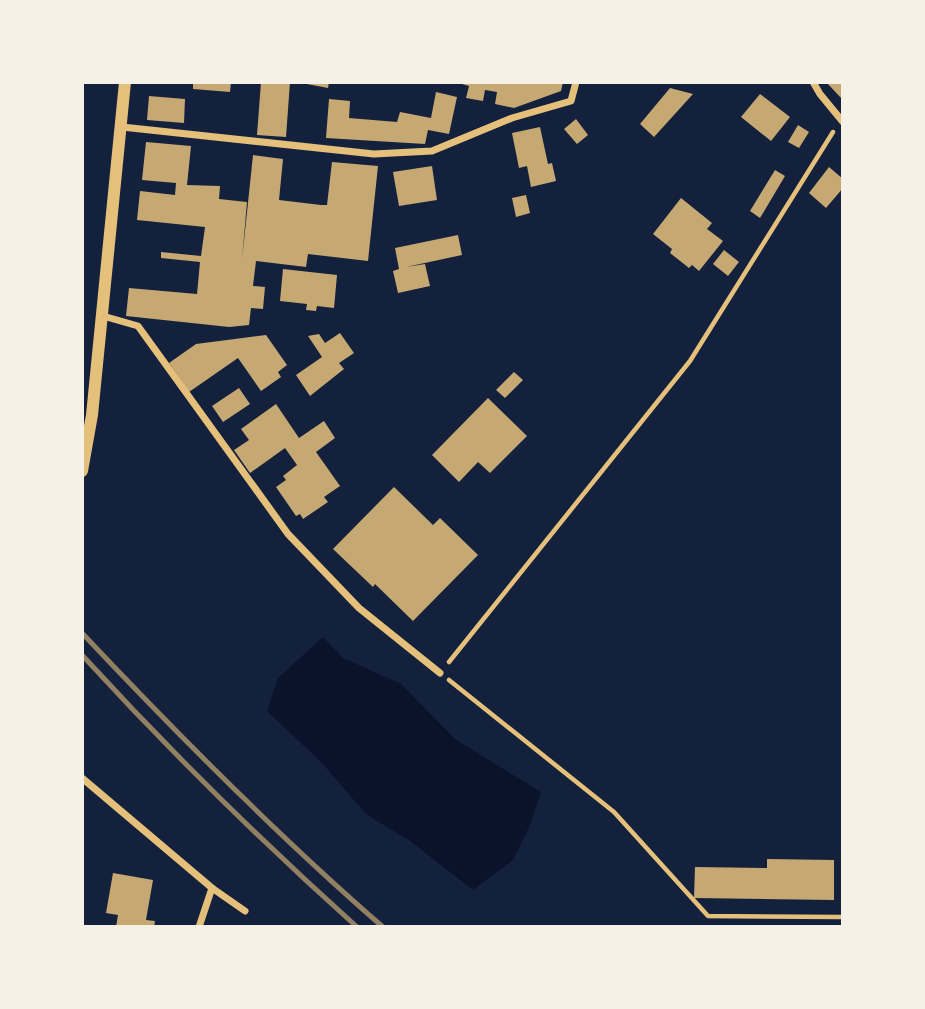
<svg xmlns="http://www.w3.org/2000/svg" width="925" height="1009" viewBox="0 0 925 1009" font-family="Barlow,sans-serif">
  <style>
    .water { fill: #0b132b }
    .building { fill: #c6a872 }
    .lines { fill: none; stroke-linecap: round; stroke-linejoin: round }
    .path { stroke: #e5c07b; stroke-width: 4.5 }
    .minor { stroke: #e5c07b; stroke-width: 7 }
    .tertiary { stroke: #e5c07b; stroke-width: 12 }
    .rail { stroke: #918062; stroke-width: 5 }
  </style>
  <rect width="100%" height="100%" fill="#14213d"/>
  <path class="water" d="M323,637L343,658L401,684L455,739L541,792L530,825L513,860L473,890L410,841L366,814L322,763L267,711L278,678Z"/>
  <g class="building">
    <path d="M193,82H231L230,92L193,89Z"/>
    <path d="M261,82H290L286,137L257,135Z"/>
    <path d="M296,82H329L328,88Z"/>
    <path d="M455,82H563L561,91L514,108L495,104L497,92L485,90L483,101L466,98L469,86Z"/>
    <path d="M826,82H843V100Z"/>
    <path d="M670,88L693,94L654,137L640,124Z"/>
    <path d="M436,92L457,97L449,134L428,130L425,144L326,138L329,99L350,101L349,118L397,122L400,112L431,118Z"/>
    <path d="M760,94L790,117L771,141L741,117Z"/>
    <path d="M149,96L185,99L184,123L147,120Z"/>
    <path d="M576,119L588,135L577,144L564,129Z"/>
    <path d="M798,125L809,132L799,148L788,142Z"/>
    <path d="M540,127L548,164L552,163L556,181L531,187L527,166L519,168L512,133Z"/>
    <path d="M146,142L191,146L187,185L220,186L219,199L247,202L242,260L253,155L283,159L279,200L321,205H327L332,162L378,166L368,261L308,254L306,267L256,261L253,286L265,287L263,309L251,308L249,325L229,327L126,316L129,288L197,294L200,262L161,258V252L201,256L205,227L137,220L140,191L175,195L176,183L142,180Z"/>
    <path d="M432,166L437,200L399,206L393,172Z"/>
    <path d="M829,167L843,179V188L826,208L809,193Z"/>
    <path d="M775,170L785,176L760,218L750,211Z"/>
    <path d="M526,195L530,213L516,217L512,198Z"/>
    <path d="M681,198L712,223L707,229L723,241L699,271L692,265L689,268L670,253L672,249L653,234Z"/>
    <path d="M458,235L462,255L406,267L425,264L430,286L398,293L393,271L399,269L395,248Z"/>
    <path d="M724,250L739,262L728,276L713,264Z"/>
    <path d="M283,269L337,275L334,308L317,306L316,311L306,310L307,304L280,301Z"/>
    <path d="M340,333L354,353L339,363L344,369L310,396L296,375L322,357L308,336L319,334L325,343Z"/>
    <path d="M266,335L287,365L278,372L281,377L261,391L238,358L189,392L169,363L196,344Z"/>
    <path d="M514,372L523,380L505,398L496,390Z"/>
    <path d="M239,388L250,404L223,422L212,406Z"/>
    <path d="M488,398L527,436L490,473L478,462L459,482L432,455Z"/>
    <path d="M276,404L299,438L324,421L335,438L316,452L340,486L324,497L328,502L303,519L300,514L296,516L276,487L286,480L283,476L297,465L285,448L250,473L234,450L249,440L241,429Z"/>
    <path d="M394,487L433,525L440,518L478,555L413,621L375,584L373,587L333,549Z"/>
    <path d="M767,859L834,860V900L694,898L695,867L767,868Z"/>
    <path d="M113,873L153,880L146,920L155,921L154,927H116L118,915L106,913Z"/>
  </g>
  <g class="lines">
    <g class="path">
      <path d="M449,662L690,361L833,132"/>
      <path d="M449,680L614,812L708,916L843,917"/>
    </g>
    <g class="minor">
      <path d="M813,82L820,94L843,122"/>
      <path d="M122,127L374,154L432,151L512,118L571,101L576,82"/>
      <path d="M103,316L138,326L288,534L359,608L440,673"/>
      <path d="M82,778L212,888L245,911"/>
      <path d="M199,927L212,888"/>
    </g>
    <path class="tertiary" d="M82,471L92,415L125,82"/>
    <g class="rail">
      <path d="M82,633C178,735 277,835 383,927"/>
      <path d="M82,655C169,750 261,841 357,927"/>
    </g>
  </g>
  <rect width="925" height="1009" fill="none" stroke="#f6f1e7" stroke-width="168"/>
</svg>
